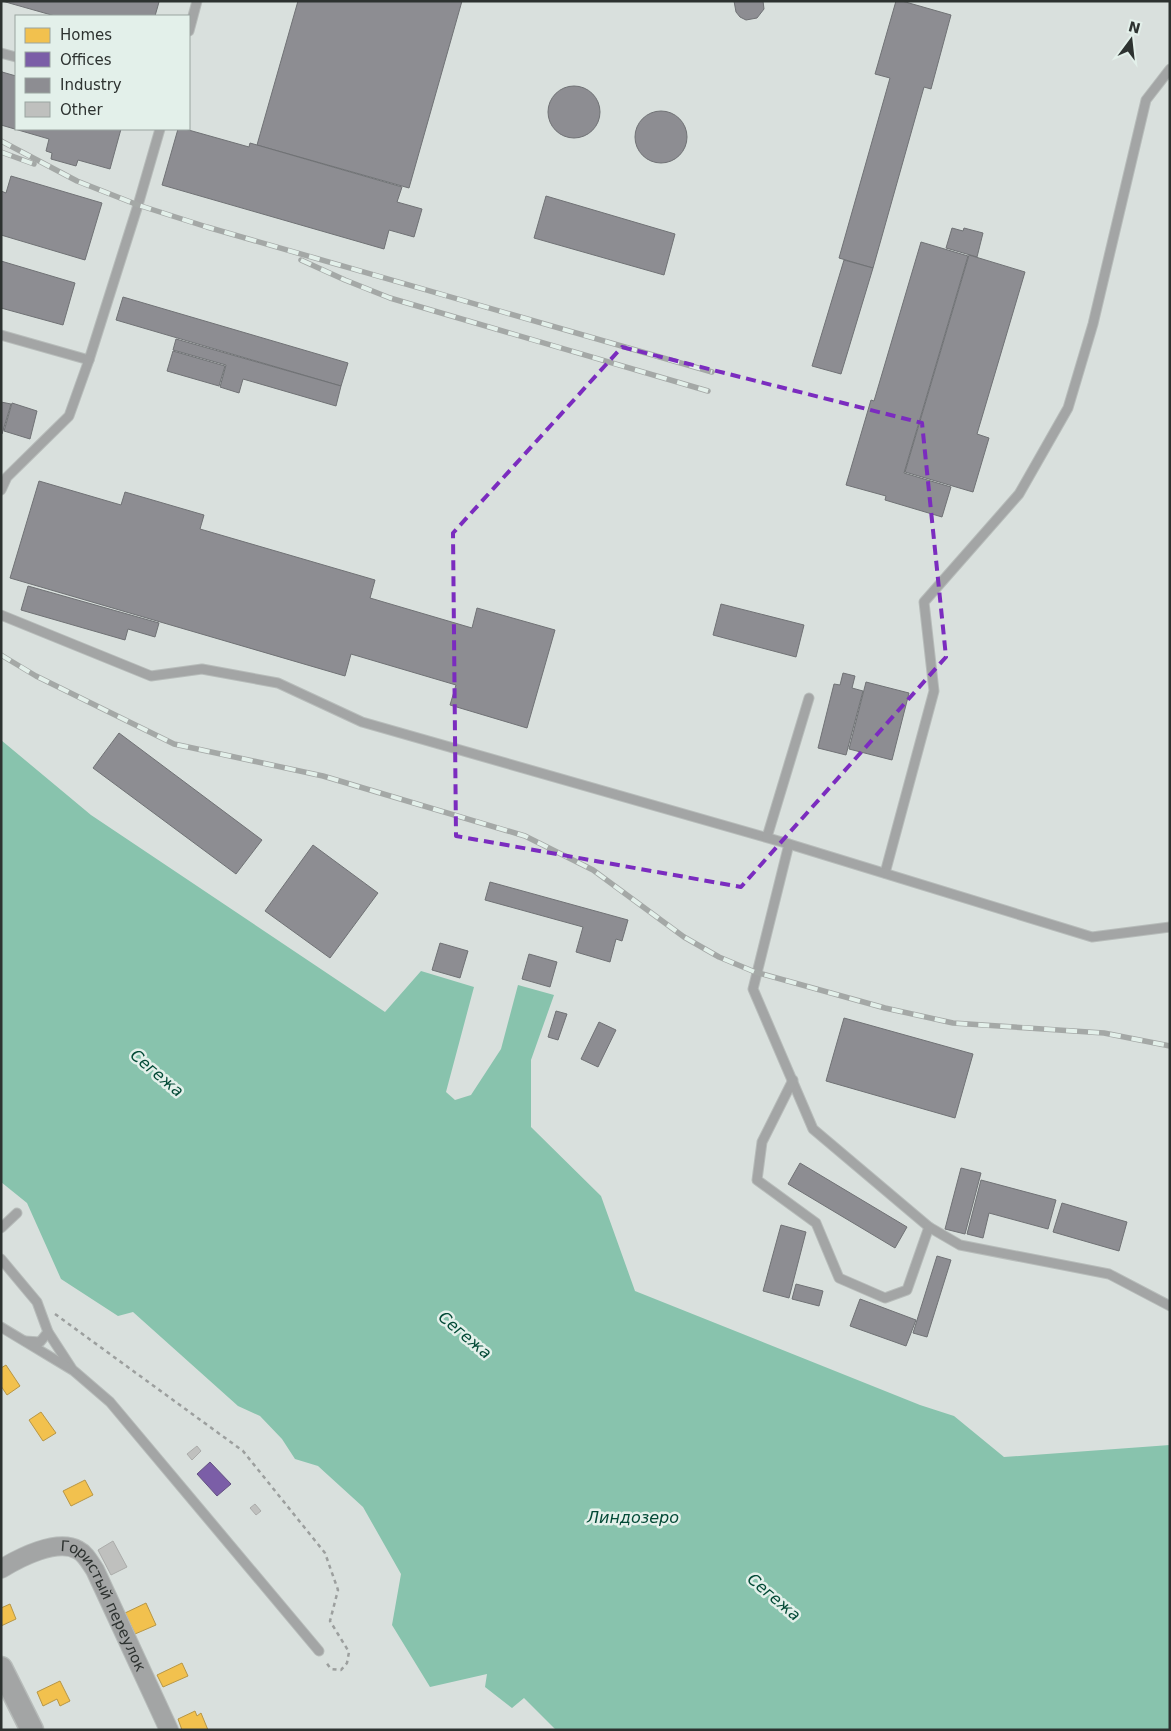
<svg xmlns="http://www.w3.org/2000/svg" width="1171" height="1731" viewBox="0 0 1171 1731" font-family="'DejaVu Sans',sans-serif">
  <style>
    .water { fill: #88c3ad }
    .homes { fill: #f2c14e; stroke: #b79645 }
    .offices { fill: #7b5ea7; stroke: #645183 }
    .industry { fill: #8d8d92; stroke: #707275 }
    .building { fill: #bfc0be; stroke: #abacaa }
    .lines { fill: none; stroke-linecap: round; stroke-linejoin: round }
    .service-casing { stroke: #b7bcba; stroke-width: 11 }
    .minor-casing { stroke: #b7bcba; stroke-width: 20 }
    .tertiary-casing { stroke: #b7bcba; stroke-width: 25 }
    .path { stroke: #9c9f9e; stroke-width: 2.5; stroke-dasharray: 4 4; stroke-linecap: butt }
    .service { stroke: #a3a5a5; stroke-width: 9 }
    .minor { stroke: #a3a5a5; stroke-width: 18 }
    .tertiary { stroke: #a3a5a5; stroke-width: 22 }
    .rail-casing { stroke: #a4a8a6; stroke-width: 5.5 }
    .rail { stroke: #e3f0ea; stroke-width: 4; stroke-dasharray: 11; stroke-linecap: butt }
    .marked { fill: none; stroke: #7b2cbf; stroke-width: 4; stroke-dasharray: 10 6; stroke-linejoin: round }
    .labels { text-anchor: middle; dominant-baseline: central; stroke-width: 5; stroke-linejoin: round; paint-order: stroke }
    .street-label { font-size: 15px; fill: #2d3230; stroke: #e3f0ea }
    .water-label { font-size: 16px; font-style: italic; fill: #034a36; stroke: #e3f0ea }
  </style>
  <rect width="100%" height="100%" fill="#d9e0dd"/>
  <path class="water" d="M1,740L91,815L385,1012L421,971L474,987L446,1092L455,1100L471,1095L501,1049L518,985L554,995L531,1060V1127L601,1196L635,1291L920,1405L954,1416L1004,1457L1170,1445V1730H556L524,1698L512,1708L485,1687L487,1674L430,1687L392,1625L401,1574L363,1507L318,1466L295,1459L282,1439L260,1416L238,1406L133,1312L118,1316L61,1279L27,1203L1,1182Z"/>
  <g class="homes">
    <path d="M6,1365L20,1386L7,1395L1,1386V1368Z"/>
    <path d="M41,1412L56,1433L43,1441L29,1420Z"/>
    <path d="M85,1480L93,1495L71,1506L63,1491Z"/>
    <path d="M146,1603L156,1625L135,1634L125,1613Z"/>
    <path d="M10,1604L16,1619L1,1626V1608Z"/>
    <path d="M182,1663L188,1676L163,1687L157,1675Z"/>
    <path d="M60,1681L70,1701L60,1706L57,1699L43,1706L37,1692Z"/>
    <path d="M195,1711L197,1716L201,1713L208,1730H182L178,1719Z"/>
  </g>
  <path class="offices" d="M210,1462L231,1484L217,1496L197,1474Z"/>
  <g class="industry">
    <path d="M2,1H157L159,2L155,16H55Z"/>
    <path d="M298,1H462L409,188L257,145Z"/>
    <path d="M734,1H763L764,9L757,18L746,20L740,17L736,12Z"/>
    <path d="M896,1H902L951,15L931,89L924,87L873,268L839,258L890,78L875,74Z"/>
    <path d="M1,70L2,72L16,76V129H121L110,169L78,160L76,166L51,159L52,153L46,151L49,139L1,125Z"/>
    <circle cx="574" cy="112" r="26"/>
    <circle cx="661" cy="137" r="26"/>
    <path d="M178,129H185L249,147L250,143L402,187L397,202L422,209L414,237L389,230L384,249L162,185Z"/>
    <path d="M11,176L102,203L85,260L1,235V191L6,193Z"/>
    <path d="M546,196L675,234L664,275L534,238Z"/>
    <path d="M952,228L963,231L964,228L983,233L977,257L946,248Z"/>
    <path d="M921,242L968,256L904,473L951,487L942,517L885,500L886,496L846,485L871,400L874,401Z"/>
    <path d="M969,255L1025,272L977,434L989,438L973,492L905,472Z"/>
    <path d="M844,260L873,268L841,374L812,366Z"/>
    <path d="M1,261L75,283L63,325L1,308Z"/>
    <path d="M123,297L348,363L341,386L116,320Z"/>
    <path d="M176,339L341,386L336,406L243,379L239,393L220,387L226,365L173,350Z"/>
    <path d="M173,351L225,366L219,386L167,371Z"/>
    <path d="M1,402L11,404L2,434H1Z"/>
    <path d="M12,403L37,411L30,439L4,431Z"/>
    <path d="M39,481L121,505L125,492L204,515L200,529L375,580L370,598L472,628L477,608L555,630L527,728L450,705L456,685L351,654L345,676L10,578Z"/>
    <path d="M28,586L159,623L155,637L128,629L125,640L21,610Z"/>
    <path d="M721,604L804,625L796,657L713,635Z"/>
    <path d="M843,673L855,676L852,688L863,691L846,755L818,748L834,684L840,685Z"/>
    <path d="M866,682L909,693L892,760L849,749Z"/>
    <path d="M119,733L262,840L236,874L93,768Z"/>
    <path d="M313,845L378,893L330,958L265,911Z"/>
    <path d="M490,882L628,920L622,941L616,939L610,962L576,952L583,927L485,900Z"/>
    <path d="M440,943L468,951L460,978L432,970Z"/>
    <path d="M529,954L557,962L550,987L522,979Z"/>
    <path d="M556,1011L567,1014L558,1040L548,1037Z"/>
    <path d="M844,1018L973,1054L955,1118L826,1081Z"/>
    <path d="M599,1022L616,1030L598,1067L581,1059Z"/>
    <path d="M800,1163L907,1227L895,1248L788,1184Z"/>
    <path d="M961,1168L981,1173L965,1234L945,1229Z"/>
    <path d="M981,1180L1056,1200L1048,1229L989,1213L983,1238L967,1234Z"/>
    <path d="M1062,1203L1127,1222L1119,1251L1053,1232Z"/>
    <path d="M781,1225L806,1232L789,1298L763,1291Z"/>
    <path d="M937,1256L951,1260L927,1337L913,1333Z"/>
    <path d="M796,1284L823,1291L819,1306L792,1299Z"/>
    <path d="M860,1299L916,1320L906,1346L850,1326Z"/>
  </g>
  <g class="building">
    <path d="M197,1446L201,1451L192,1460L187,1454Z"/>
    <path d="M255,1504L261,1511L256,1515L250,1508Z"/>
    <path d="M113,1541L127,1567L111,1575L98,1550Z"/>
  </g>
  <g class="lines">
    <g class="service-casing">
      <g id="service">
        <path d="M189,31L197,1"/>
        <path d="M1,53L16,57"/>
        <path d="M1,335L89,360L138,205L160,129"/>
        <path d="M1,490L7,477L69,416L89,360"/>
        <path d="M1,615L151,676L202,669L278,683L362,722L789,844"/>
        <path d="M767,837L809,698"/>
        <path d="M885,873L934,691L924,602L1019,494L1068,408L1093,324L1146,100L1170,69"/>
        <path d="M1170,927L1092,937L789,844L753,989L813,1129L929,1227L960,1245L1109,1274L1170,1306"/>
        <path d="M793,1080L762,1142L757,1180L816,1223L839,1278L885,1298L907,1290L929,1227"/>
        <path d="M1,1228L17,1213"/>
        <path d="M1,1259L37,1302L48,1332L72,1369"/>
        <path d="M1,1327L74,1371L110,1402L319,1651"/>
        <path d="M25,1341L40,1342L48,1332"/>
      </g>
    </g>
    <g class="minor-casing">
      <g id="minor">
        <path id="s1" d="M1,1569C19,1558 57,1538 78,1550C86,1554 90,1563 95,1570L169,1730"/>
      </g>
    </g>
    <g class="tertiary-casing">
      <path id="tertiary" d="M1,1668L32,1730"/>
    </g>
    <path class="path" d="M55,1314L243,1451L325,1553L338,1590L330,1621L349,1652L347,1663L341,1670L331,1669L325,1661"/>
    <use href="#service" class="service"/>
    <use href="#minor" class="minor"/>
    <use href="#tertiary" class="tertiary"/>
    <g class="rail-casing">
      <g id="rail">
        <path d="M1,141L77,181L138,205L207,227L712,372"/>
        <path d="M1,152L34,164"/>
        <path d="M301,260L345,280L390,298L708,391"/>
        <path d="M1,655L36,676L174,744L323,776L525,836L593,870L684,937L719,957L755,972L885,1008L953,1023L1104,1033L1170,1046"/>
      </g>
    </g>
    <use href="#rail" class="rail"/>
  </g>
  <path class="marked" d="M622,347L922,423L946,657L741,887L456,836L453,533Z"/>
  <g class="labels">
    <g class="street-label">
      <text stroke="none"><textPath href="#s1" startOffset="142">Гористый переулок</textPath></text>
    </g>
    <g class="water-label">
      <text transform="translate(157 1073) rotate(40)">Сегежа</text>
      <text transform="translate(465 1335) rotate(40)">Сегежа</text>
      <text x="633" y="1517">Линдозеро</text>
      <text transform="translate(774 1597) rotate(40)">Сегежа</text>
    </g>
  </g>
  <rect width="1171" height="1731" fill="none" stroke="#2d3230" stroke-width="5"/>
  <rect x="15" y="15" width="175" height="115" fill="#e3f0ea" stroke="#9aa4a0"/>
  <rect x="25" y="28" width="25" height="15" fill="#f2c14e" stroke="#9aa4a0"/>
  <text x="60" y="40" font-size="15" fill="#2d3230">Homes</text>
  <rect x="25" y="52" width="25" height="15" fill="#7b5ea7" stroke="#9aa4a0"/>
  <text x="60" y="65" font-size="15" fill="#2d3230">Offices</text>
  <rect x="25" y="78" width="25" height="15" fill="#8d8d92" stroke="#9aa4a0"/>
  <text x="60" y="90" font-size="15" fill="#2d3230">Industry</text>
  <rect x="25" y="102" width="25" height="15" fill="#bfc0be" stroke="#9aa4a0"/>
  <text x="60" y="115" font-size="15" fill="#2d3230">Other</text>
  <g transform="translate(1131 40) rotate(15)" stroke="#e3f0ea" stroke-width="4" paint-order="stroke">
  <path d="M0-4L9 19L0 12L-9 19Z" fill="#2d3230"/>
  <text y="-8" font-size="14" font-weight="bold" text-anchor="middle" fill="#2d3230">N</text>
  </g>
</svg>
